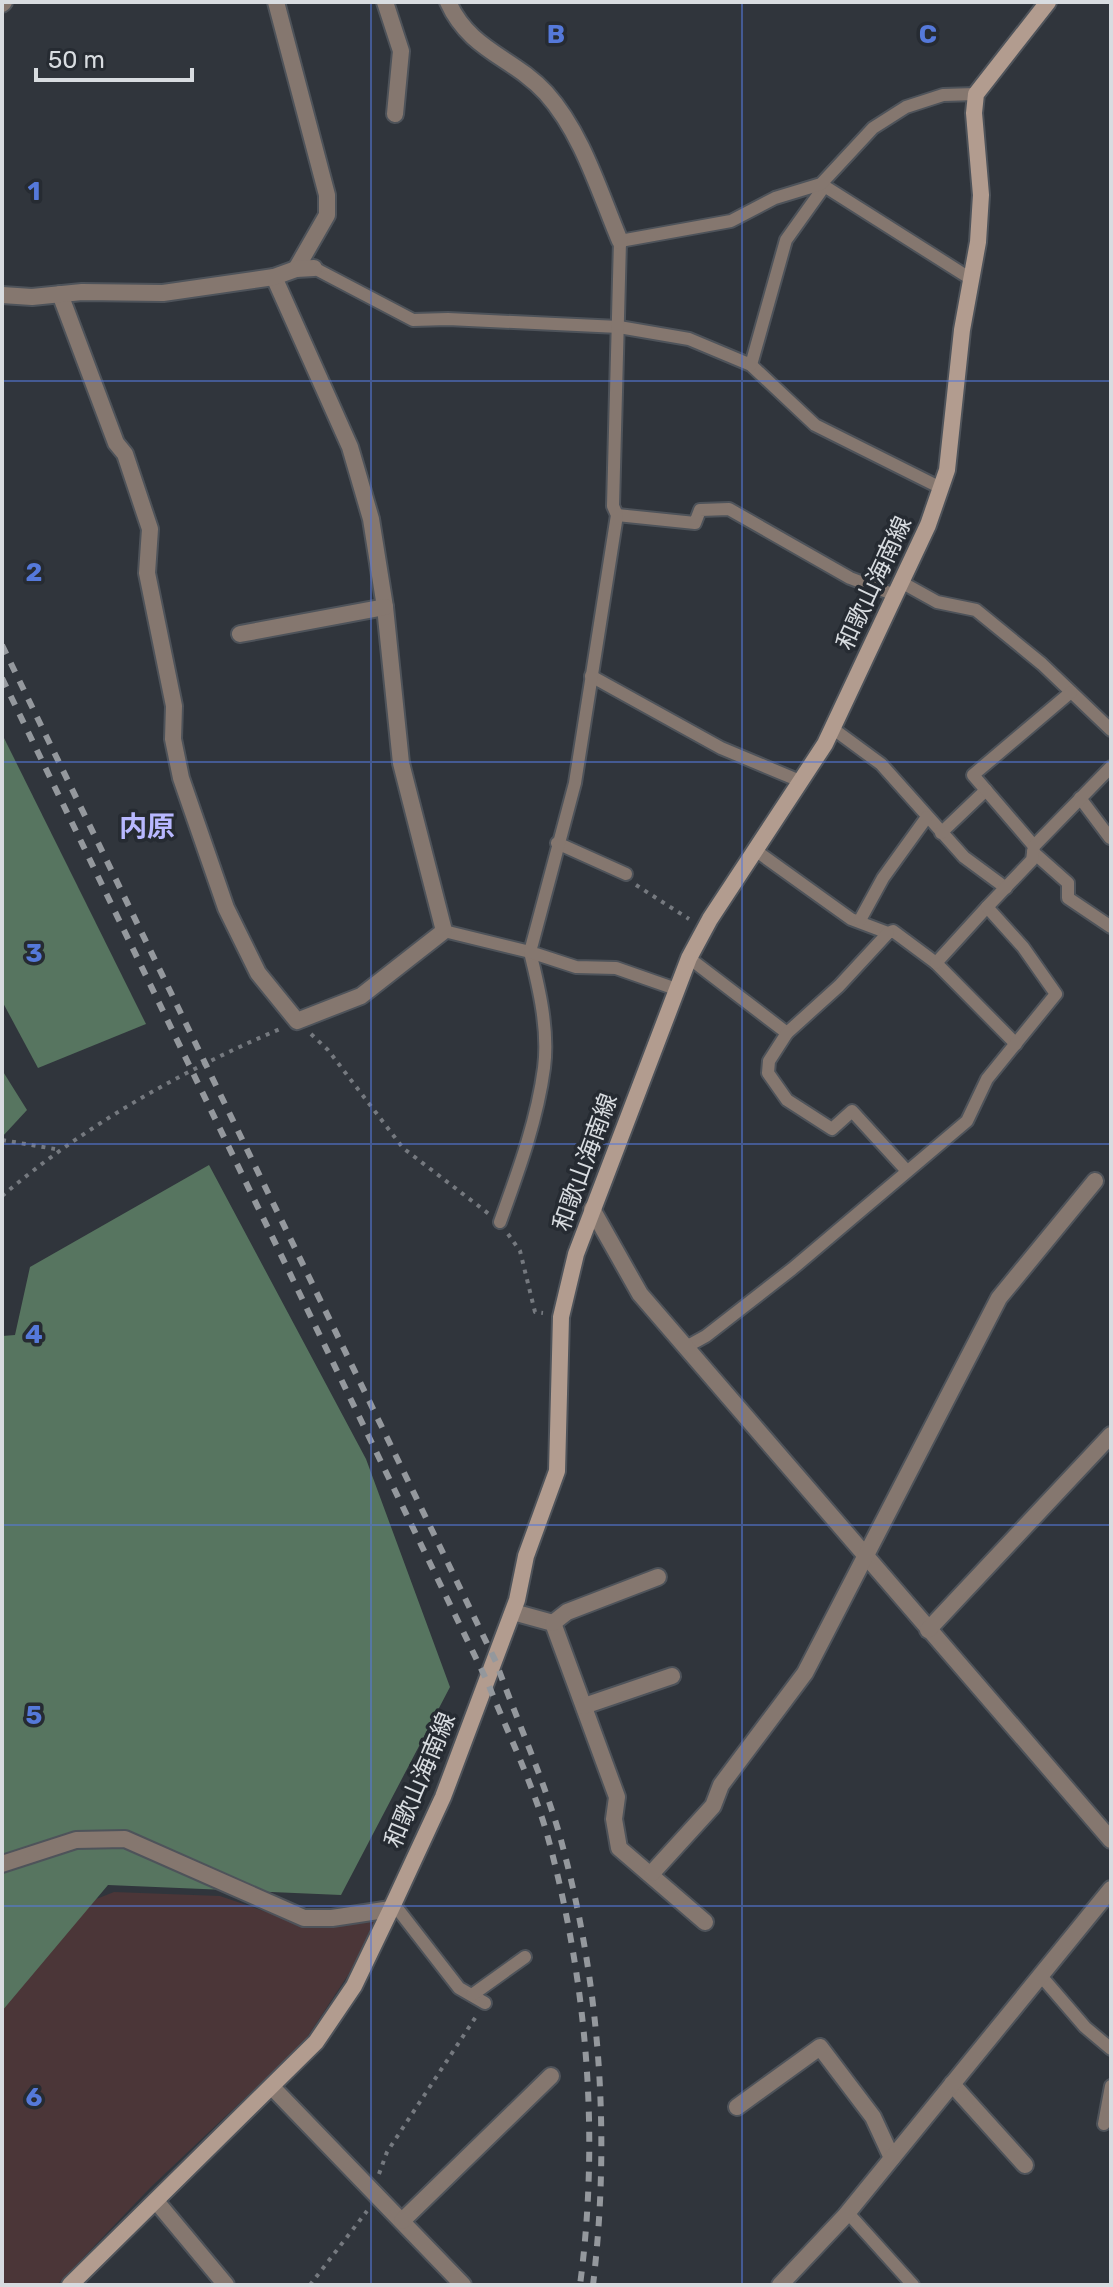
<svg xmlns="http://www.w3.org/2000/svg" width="1113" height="2287" viewBox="0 0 1113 2287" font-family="Rubik,'Noto Sans JP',sans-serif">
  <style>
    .education { fill: #4b3638 }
    .forest { fill: #577560 }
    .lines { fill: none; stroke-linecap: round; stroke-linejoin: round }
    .service-casing { stroke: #4e535a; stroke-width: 16 }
    .minor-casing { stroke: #4e535a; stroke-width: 20 }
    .secondary-casing { stroke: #4e535a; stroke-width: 20 }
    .path { stroke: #75797f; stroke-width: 4; stroke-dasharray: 4 6; stroke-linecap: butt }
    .service { stroke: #85776f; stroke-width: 12 }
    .minor { stroke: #85776f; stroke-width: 16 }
    .secondary { stroke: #b29c8f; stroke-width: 16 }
    .rail { stroke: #94989d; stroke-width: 6; stroke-dasharray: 10 10; stroke-linecap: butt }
    .grid { fill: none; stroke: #5579da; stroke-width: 2; stroke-opacity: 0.55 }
    .labels { text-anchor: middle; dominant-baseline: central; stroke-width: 7; stroke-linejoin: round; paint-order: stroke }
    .street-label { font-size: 24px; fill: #d8dce0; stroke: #262b32 }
    .quarter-label { font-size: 28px; font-weight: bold; fill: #b8b8ff; stroke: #262b32 }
    .grid-label { font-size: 26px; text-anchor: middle; font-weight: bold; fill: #5579da; stroke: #262b32; stroke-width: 7; stroke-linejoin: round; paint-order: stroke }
  </style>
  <rect width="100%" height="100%" fill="#30353c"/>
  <path class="education" d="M114,1892L220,1896L290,1920L376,1919L352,1969L304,2042L151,2187L57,2285H2V1973L48,1918Z"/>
  <g class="forest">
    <path d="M2,734L146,1024L38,1068L2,1001Z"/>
    <path d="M2,1070L27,1110L2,1137Z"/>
    <path d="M209,1165L366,1459L450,1687L341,1895L108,1885L2,2011V1336L15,1335L30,1267Z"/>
  </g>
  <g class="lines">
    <g class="service-casing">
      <g id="service">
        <path d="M314,268L413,320L448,319L619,327L689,339L751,365L815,425L941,488"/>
        <path d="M751,365L786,240L821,191V184L971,279"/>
        <path d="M617,515L695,523L700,510L729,509L850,578L895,595"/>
        <path d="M901,582L937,602L976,610L1042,664L1111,730"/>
        <path d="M591,676L721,748L800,781"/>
        <path d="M832,728L881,764L964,857L1006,888"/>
        <path d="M1080,798L1110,838"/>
        <path d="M941,833L986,790"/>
        <path d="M557,843L626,874"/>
        <path d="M1034,846L973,775L1071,692"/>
        <path d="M755,850L851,919L888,933L893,931L936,963L1016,1044"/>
        <path d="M1033,852L1068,883V898L1111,927"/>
        <path d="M860,920L883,878L927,817"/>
        <path d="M444,931L530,952C539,988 549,1030 544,1068C537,1121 518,1172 500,1222"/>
        <path d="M689,958L787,1033L839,986L888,933"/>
        <path d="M936,963L987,907"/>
        <path d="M676,989L616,968L576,967L530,952L575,783L617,515L613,506L620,241L731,221L775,198L821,184L873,128L906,107L943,95L976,94"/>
        <path d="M787,1033L769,1061L768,1073L787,1100L832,1129L852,1111L907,1171"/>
        <path d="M686,1347L706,1336L792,1269L967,1121L987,1079L1056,994L1023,947L987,907L1032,860L1034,846L1111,767"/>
        <path d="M393,1903L459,1988L485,2003"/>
        <path d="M1041,1976L1085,2027L1111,2049"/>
        <path d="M472,1995L525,1957"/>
        <path d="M1104,2124L1111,2086"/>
        <path d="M848,2213L913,2285"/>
      </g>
    </g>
    <g class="minor-casing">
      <g id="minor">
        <path d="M276,2L327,195V215L296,269"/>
        <path d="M385,2L401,51L395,114"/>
        <path d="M448,2C470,51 513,57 546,93C582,133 599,191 620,241"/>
        <path d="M2,4L4,2"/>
        <path d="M60,294L116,443L125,454L150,529L147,573L174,706L173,739L181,778L226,908L258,973L297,1021L361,996L444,931L401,763L385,607L371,519L350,447L274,277"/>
        <path d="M2,295L32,297L82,292L163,293L274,277L296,269L314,268"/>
        <path d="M240,634L385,607"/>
        <path d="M592,1209L640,1294L1111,1840"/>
        <path d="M513,1612L553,1623L617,1797L614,1819L619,1848L705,1922"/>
        <path d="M553,1623L567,1612L658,1577"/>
        <path d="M928,1630L1111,1435"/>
        <path d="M584,1706L672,1676"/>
        <path d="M2,1864L76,1840L125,1839L304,1918H332L391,1909"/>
        <path d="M652,1873L713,1806L721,1785L805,1673L999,1298L1095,1181"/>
        <path d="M952,2084L1025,2165"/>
        <path d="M273,2088L463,2285"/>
        <path d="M737,2107L820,2047L873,2117L892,2158"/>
        <path d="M156,2201L226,2285"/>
        <path d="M402,2221L551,2076"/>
        <path d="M780,2285L845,2216L1111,1889"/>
      </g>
    </g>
    <g class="secondary-casing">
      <path id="secondary" d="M70,2285L316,2042L354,1986L391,1909L443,1797L517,1600L526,1556L557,1471L561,1317L576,1254L689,958L710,919L825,744L928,525L947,470L962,330L978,242L981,195L974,113L976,94L1048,2"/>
    </g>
    <g class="path">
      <path d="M636,885L689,919"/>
      <path d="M311,1034L328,1050L403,1148L489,1214"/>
      <path d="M2,1140L55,1149"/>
      <path d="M2,1196C84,1126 181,1071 280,1029"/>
      <path d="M508,1234L520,1251L535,1312L543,1313"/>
      <path d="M379,2174L387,2152L477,2015"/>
      <path d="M310,2285L367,2211"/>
    </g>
    <use href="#service" class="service"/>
    <use href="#minor" class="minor"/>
    <use href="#secondary" class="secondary"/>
    <g class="rail">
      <path d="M2,645L496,1662C516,1718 542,1775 559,1833C600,1979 611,2135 593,2285"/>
      <path d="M2,678L487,1681C507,1731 532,1782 547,1834C587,1980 600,2135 580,2285"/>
    </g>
  </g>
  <path class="grid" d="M371,2V2285M742,2V2285M2,381H1111M2,762H1111M2,1144H1111M2,1525H1111M2,1906H1111"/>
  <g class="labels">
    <g class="street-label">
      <text transform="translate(874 583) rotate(-65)">和歌山海南線</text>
      <text transform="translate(585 1162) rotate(-70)">和歌山海南線</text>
      <text transform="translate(420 1780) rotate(-67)">和歌山海南線</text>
    </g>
    <g class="quarter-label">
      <text x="147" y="826">内原</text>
    </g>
  </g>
  <g class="grid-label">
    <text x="556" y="43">B</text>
    <text x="928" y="43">C</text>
    <text x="34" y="200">1</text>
    <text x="34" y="581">2</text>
    <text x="34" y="962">3</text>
    <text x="34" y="1343">4</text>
    <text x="34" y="1724">5</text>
    <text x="34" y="2106">6</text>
  </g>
  <rect width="1113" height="2287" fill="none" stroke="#d8dce0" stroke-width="8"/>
  <path d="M36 68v12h156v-12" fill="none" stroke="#d8dce0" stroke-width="4"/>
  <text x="48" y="68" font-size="24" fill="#d8dce0" stroke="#262b32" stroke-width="6" paint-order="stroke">50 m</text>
</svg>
